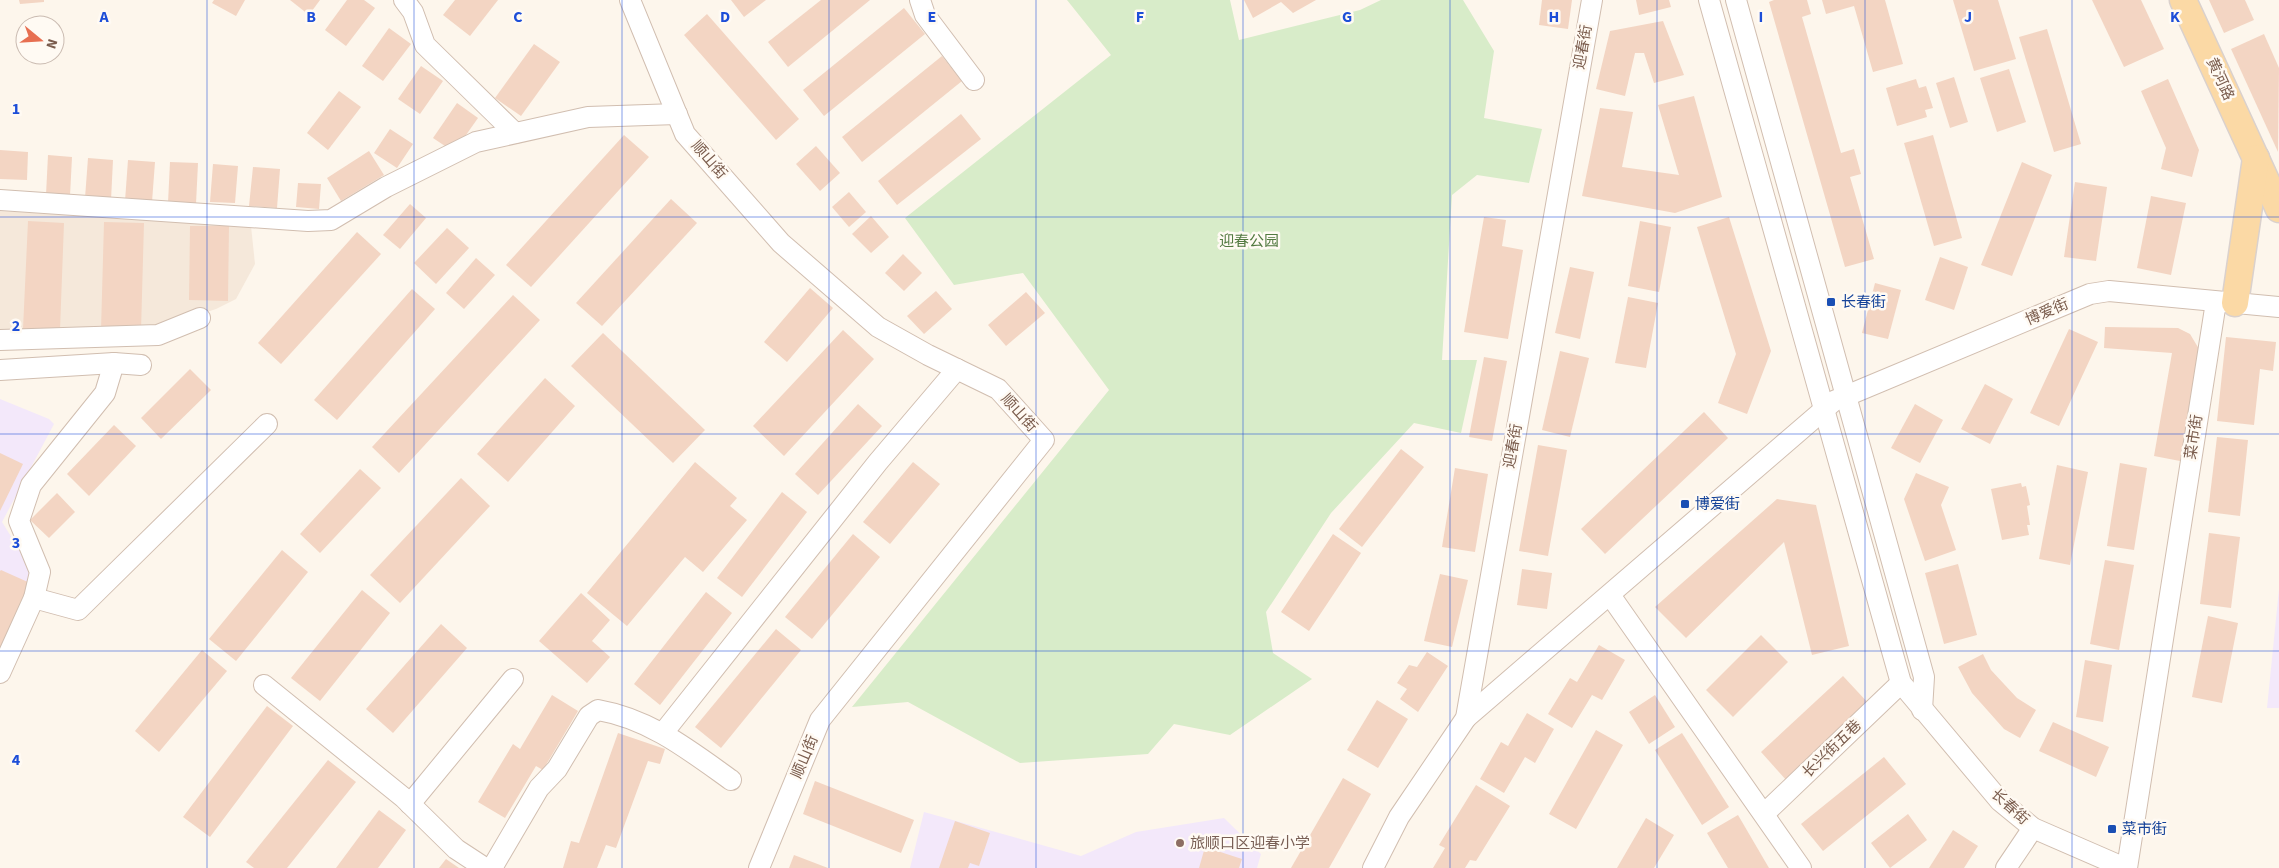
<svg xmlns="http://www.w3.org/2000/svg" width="2279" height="868" viewBox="0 0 2279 868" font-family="'Source Sans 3','Noto Sans SC',sans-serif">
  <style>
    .residential { fill: #f5e8da }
    .education { fill: #f3e8fa }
    .green { fill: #d8ecc9 }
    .building { fill: #f3d5c3 }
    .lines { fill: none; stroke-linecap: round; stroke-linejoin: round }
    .minor-casing { stroke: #d1beb0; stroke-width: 22 }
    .major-casing { stroke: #dad1cd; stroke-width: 29 }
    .minor { stroke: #fff; stroke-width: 20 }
    .major { stroke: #fbd9a5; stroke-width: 26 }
    .grid { fill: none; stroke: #1d4ed8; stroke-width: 1; stroke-opacity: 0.55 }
    .transit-dot { fill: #1a4fb4; stroke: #fffaf3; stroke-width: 2 }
    .education-dot { fill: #8d6e63; stroke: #fffaf3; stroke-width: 2 }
    .labels { text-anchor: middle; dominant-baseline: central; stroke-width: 5; stroke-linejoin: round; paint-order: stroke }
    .street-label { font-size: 15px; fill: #7a5c4d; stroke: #fffaf3 }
    .park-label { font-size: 15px; fill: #537a41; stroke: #fffaf3 }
    .transit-label { font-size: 15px; fill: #164399; stroke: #fffaf3; text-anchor: start }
    .education-label { font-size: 15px; fill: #785e54; stroke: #fffaf3; text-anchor: start }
    .grid-label { font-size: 16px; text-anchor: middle; font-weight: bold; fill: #1d4ed8; stroke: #fffaf3; stroke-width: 5; stroke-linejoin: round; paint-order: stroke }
  </style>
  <rect width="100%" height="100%" fill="#fdf6ec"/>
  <path class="residential" d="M0,211L251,226L255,264L236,299L216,309L144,333L0,332Z"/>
  <g class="education">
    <path d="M0,399L49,419L54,424L2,522L35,575L0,660Z"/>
    <path d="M2279,589V708H2267Z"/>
    <path d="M924,812L1081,856L1136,832L1224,818L1261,854L1257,868H910Z"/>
  </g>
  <path class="green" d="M1067,0H1230L1239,40L1360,10L1381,0H1463L1494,51L1484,118L1542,129L1529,183L1477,175L1452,195L1442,360H1477L1461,433L1414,423L1331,513L1266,612L1273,653L1312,679L1230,735L1174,724L1148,754L1020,763L908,702L852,707L1109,390L1023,273L954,285L905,218L1111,55Z"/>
  <g class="building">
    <path d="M19,0H44V2L20,4Z"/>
    <path d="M214,0H245L236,16L212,3Z"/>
    <path d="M290,0H320L309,15Z"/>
    <path d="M347,0H364L375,8L346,46L325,30Z"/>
    <path d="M455,0H498L470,36L443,15Z"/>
    <path d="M731,0H766L744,17Z"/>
    <path d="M821,0H870L788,67L768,42Z"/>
    <path d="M1244,0H1316L1293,13L1281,2L1253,18Z"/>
    <path d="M1542,0H1572L1568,29L1539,25Z"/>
    <path d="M1636,0H1669L1671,7L1639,15Z"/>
    <path d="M1774,0H1807L1811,14L1802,17L1841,153L1854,149L1861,174L1850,177L1874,259L1845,267L1769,2Z"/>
    <path d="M1822,0H1885L1903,64L1873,72L1854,6L1826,14Z"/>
    <path d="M1953,0H1998L2016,59L1974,71Z"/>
    <path d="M2092,0H2141L2164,49L2124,67Z"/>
    <path d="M2209,0H2245L2254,20L2224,33Z"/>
    <path d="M904,8L925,34L824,116L803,90Z"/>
    <path d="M707,14L799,119L776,140L684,35Z"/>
    <path d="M1663,21L1684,75L1654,83L1644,53H1635L1625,96L1596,89L1610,31Z"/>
    <path d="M389,28L411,44L383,81L362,66Z"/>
    <path d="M2047,29L2081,144L2054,152L2019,37Z"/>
    <path d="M2264,34L2279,68L2278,152L2231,49Z"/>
    <path d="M534,44L560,62L521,116L495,98Z"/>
    <path d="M942,56L962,81L862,162L842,137Z"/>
    <path d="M421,66L443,81L420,114L398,99Z"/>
    <path d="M2009,69L2026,122L1997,132L1980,78Z"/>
    <path d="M1954,77L1968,122L1950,128L1936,83Z"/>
    <path d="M1916,79L1919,88L1926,86L1933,108L1925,110L1927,117L1897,126L1886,88Z"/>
    <path d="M2168,79L2199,150L2192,177L2161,169L2166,148L2141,91Z"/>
    <path d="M339,91L361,107L328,150L307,133Z"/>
    <path d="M1694,96L1722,197L1675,213L1582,196L1600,108L1633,112L1622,167L1679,175L1658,105Z"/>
    <path d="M457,103L478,118L454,152L433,138Z"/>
    <path d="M961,114L981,139L897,205L878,181Z"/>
    <path d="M390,129L413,144L397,168L374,153Z"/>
    <path d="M624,135L649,157L531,287L506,265Z"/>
    <path d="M1933,135L1962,238L1934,246L1904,143Z"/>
    <path d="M816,146L840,173L820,191L796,164Z"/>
    <path d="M0,150L28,152L27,180L0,179Z"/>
    <path d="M369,151L384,175L341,201L327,178Z"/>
    <path d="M48,155L72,157L70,196L46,195Z"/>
    <path d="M88,158L113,160L111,200L85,198Z"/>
    <path d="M128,160L155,162L152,202L125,201Z"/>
    <path d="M170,162L198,163L196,204L168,203Z"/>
    <path d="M2022,162L2052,175L2012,276L1981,265Z"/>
    <path d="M213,164L238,166L235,203L210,202Z"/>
    <path d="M253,167L280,169L277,208L249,206Z"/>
    <path d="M2075,182L2107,187L2096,261L2064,257Z"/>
    <path d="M298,183L321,184L319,209L296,207Z"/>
    <path d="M849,192L866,212L849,227L832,207Z"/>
    <path d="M2151,196L2186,203L2171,275L2137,268Z"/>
    <path d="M671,199L697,223L602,326L576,303Z"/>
    <path d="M410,204L426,218L400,249L383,235Z"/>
    <path d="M871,216L889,237L871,253L852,234Z"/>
    <path d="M1484,217L1506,220L1502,246L1523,250L1508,339L1464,332Z"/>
    <path d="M1729,217L1771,351L1747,414L1718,403L1736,354L1697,227Z"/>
    <path d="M28,221L64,223L60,330L23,329Z"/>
    <path d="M1640,221L1671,227L1659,292L1628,286Z"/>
    <path d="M104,222L144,223L141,331L101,330Z"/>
    <path d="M190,226H229L228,301L189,300Z"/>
    <path d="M447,228L469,248L436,284L414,263Z"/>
    <path d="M357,232L381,254L281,364L258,343Z"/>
    <path d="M903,254L922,273L904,291L885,273Z"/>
    <path d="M1940,257L1968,267L1954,310L1925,300Z"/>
    <path d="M476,258L495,275L464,309L446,293Z"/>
    <path d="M1570,267L1594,272L1580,339L1555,333Z"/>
    <path d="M1875,283L1901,290L1888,339L1862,333Z"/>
    <path d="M810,288L833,308L787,362L764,342Z"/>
    <path d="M412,289L435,309L337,420L314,400Z"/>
    <path d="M936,291L952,309L924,334L907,316Z"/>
    <path d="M1026,292L1045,313L1006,346L988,325Z"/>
    <path d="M513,295L540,320L399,473L372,447Z"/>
    <path d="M1628,297L1658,303L1646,368L1615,363Z"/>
    <path d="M2105,327L2178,328L2190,334L2199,349L2180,461L2154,456L2172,353L2104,348Z"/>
    <path d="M2069,329L2098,342L2059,426L2030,413Z"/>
    <path d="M843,330L874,359L784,456L753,426Z"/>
    <path d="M603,333L705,430L673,463L571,366Z"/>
    <path d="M2226,337L2276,342L2273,371L2260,369L2254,425L2217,421Z"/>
    <path d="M1560,351L1589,358L1570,437L1542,430Z"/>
    <path d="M1484,357L1507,361L1492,441L1469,437Z"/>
    <path d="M190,369L211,390L161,439L141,418Z"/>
    <path d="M545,378L575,406L508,482L477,454Z"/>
    <path d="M1985,384L2013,399L1990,444L1961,429Z"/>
    <path d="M858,404L882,426L818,495L795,474Z"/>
    <path d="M1915,404L1943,420L1920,463L1891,448Z"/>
    <path d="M1704,412L1728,438L1605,554L1581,529Z"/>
    <path d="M114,425L136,446L89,496L67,474Z"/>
    <path d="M2217,437L2248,440L2240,516L2208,512Z"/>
    <path d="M1538,445L1567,450L1548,556L1519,551Z"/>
    <path d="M1401,449L1424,467L1362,547L1339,529Z"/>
    <path d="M0,453L23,464L0,511Z"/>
    <path d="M695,462L737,498L730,506L747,520L703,572L685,557L627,626L587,593Z"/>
    <path d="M913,462L940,484L890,544L863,522Z"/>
    <path d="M2120,463L2147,468L2134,550L2107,546Z"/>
    <path d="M2057,465L2088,472L2070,565L2039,559Z"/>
    <path d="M1455,468L1488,474L1475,552L1442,547Z"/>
    <path d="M360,469L381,488L320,553L300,534Z"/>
    <path d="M1916,473L1949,487L1941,505L1956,550L1925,561L1904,499Z"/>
    <path d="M461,478L490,506L400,603L370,575Z"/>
    <path d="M2021,483L2022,487L2026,486L2030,505L2027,506L2030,525H2027L2029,535L2002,540L1991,489Z"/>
    <path d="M782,492L807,512L742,597L717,578Z"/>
    <path d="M57,493L75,512L49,538L30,520Z"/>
    <path d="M1777,499L1816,505L1849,646L1812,655L1784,542L1686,638L1655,607Z"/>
    <path d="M2209,533L2240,537L2231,608L2200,604Z"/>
    <path d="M853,534L880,557L812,639L785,617Z"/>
    <path d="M1333,534L1361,553L1309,631L1281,612Z"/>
    <path d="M282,550L308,572L236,661L209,639Z"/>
    <path d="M2105,560L2134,565L2119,650L2090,644Z"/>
    <path d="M1958,564L1977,635L1944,644L1925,573Z"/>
    <path d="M1522,569L1552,573L1547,609L1517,605Z"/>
    <path d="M1,570L30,583L0,649V571Z"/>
    <path d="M1440,574L1468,580L1452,647L1424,641Z"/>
    <path d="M362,590L390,613L320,701L291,678Z"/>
    <path d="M706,592L732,613L660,705L634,684Z"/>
    <path d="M581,593L610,620L592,641L610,657L587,683L539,641Z"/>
    <path d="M2208,616L2238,623L2222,703L2192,697Z"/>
    <path d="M441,624L467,648L393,733L366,709Z"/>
    <path d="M776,629L801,650L721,748L695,727Z"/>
    <path d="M1761,635L1788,662L1733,717L1706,690Z"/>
    <path d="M1599,645L1625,660L1602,700L1592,695L1572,728L1548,714L1570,678L1577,682Z"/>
    <path d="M202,650L227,671L159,752L135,731Z"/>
    <path d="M1427,652L1448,666L1418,712L1400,699L1407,689L1397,683L1409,665L1417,667Z"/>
    <path d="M1983,654L1991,670L2017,698L2036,710L2020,738L2004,729L1972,693L1958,667Z"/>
    <path d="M2085,660L2112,665L2103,722L2076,717Z"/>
    <path d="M1843,676L1870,705L1787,781L1761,752Z"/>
    <path d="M552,695L578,711L543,770L536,766L505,818L478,802L513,744L520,749Z"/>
    <path d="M1655,695L1675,727L1649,744L1629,712Z"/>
    <path d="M1377,700L1408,719L1378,768L1347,750Z"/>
    <path d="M267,706L293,726L210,837L183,817Z"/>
    <path d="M1527,713L1554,729L1535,763L1525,757L1504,793L1480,779L1501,742L1508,746Z"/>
    <path d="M2053,722L2109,747L2096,777L2039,751Z"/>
    <path d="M1596,730L1623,745L1576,829L1549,814Z"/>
    <path d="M618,733L665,749L660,764L648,761L616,848L606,845L597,868H563L571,841L579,843Z"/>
    <path d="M1682,733L1729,807L1702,825L1655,750Z"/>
    <path d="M1884,757L1906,784L1823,851L1801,824Z"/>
    <path d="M328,760L356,782L287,868H254L246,862Z"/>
    <path d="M1343,778L1371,794L1329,868H1291Z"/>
    <path d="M815,781L914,820L901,853L803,814Z"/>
    <path d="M1476,785L1510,806L1476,861L1470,860L1465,868H1433L1445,848L1439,845Z"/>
    <path d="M379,810L406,830L378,868H336Z"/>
    <path d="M1908,814L1927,840L1890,868L1871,843Z"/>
    <path d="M1738,815L1769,868H1728L1707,833Z"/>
    <path d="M1646,818L1674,835L1654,868H1617Z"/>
    <path d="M955,821L990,833L979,866L970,863L968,868H939Z"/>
    <path d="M1953,830L1978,846L1964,868H1929Z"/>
    <path d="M1205,847L1242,859L1239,868H1199Z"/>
    <path d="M794,855L828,868H789Z"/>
    <path d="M446,859L459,868H439Z"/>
  </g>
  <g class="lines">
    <g class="minor-casing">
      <g id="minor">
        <path d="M404,0L413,12L425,45L515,133"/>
        <path d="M630,0L685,134L781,243L878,327L928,355L998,389L1044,440L820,720L759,868"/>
        <path d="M920,0L925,15L974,80"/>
        <path d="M1709,0L1901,683L2000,801L2033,828L2125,868"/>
        <path d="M1736,0L1924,677L1922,710"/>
        <path d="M0,200L308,221L331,220L386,187L476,142L588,117L677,114"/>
        <path d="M0,340L158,335L200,318"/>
        <path d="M0,370L114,363L141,365"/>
        <path d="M1610,595L1801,868"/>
        <path d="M34,598L78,610L267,424"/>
        <path d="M0,673L34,598L40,572L19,521L31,485L105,393L114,363"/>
        <path d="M264,685L404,798L456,849L485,868"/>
        <path d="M1466,718L1834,401L2090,294L2109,291L2279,307"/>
        <path d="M663,733L878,462L957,369"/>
        <path d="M410,804L513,679"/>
        <path d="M1764,814L1901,683"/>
        <path d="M492,868L539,788L557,769L589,716L598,710C650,719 689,750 731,780"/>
        <path d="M1373,868L1399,817L1466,718L1592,0"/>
        <path d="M2006,868L2033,828"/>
        <path d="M2127,868L2216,302"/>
      </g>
    </g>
    <g class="major-casing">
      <g id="major">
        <path d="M2183,0L2279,209"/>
        <path d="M2235,303L2256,158"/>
      </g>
    </g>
    <use href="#minor" class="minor"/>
    <use href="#major" class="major"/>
  </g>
  <path class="grid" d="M207,0V868M414,0V868M622,0V868M829,0V868M1036,0V868M1243,0V868M1450,0V868M1657,0V868M1865,0V868M2072,0V868M0,217H2279M0,434H2279M0,651H2279"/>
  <g class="transit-dot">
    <rect x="1826" y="297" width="10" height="10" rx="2.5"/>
    <rect x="1680" y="499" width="10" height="10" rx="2.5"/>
    <rect x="2107" y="824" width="10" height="10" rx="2.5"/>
  </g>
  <circle class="education-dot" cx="1180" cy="843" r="5"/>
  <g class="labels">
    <g class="street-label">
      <text transform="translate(1583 47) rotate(-80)">迎春街</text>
      <text transform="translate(2220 79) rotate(65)">黄河路</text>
      <text transform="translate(709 160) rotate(49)">顺山街</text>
      <text transform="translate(2047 312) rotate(-23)">博爱街</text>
      <text transform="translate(1019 413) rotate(48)">顺山街</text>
      <text transform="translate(2194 437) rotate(-81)">菜市街</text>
      <text transform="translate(1513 446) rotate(-80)">迎春街</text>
      <text transform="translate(1832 749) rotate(-44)">长兴街五巷</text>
      <text transform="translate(805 757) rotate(-67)">顺山街</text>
      <text transform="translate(2010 807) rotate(42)">长春街</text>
    </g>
    <g class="park-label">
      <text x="1249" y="241">迎春公园</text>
    </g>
    <g class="transit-label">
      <text x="1841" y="302">长春街</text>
      <text x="1695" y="504">博爱街</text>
      <text x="2122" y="829">菜市街</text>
    </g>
    <g class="education-label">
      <text x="1190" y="843">旅顺口区迎春小学</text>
    </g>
  </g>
  <g class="grid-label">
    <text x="104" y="22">A</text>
    <text x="311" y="22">B</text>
    <text x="518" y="22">C</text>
    <text x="725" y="22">D</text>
    <text x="932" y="22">E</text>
    <text x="1140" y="22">F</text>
    <text x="1347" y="22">G</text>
    <text x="1554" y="22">H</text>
    <text x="1761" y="22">I</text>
    <text x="1968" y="22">J</text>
    <text x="2175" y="22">K</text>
    <text x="16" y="114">1</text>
    <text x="16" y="331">2</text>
    <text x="16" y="548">3</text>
    <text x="16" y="765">4</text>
  </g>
  <g transform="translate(40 40) rotate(108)"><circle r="24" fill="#fffaf3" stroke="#cabbb1"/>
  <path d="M0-4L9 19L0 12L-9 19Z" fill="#e76f51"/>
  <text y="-8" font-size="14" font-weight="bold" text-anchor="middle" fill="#7a5c4d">N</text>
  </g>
</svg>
